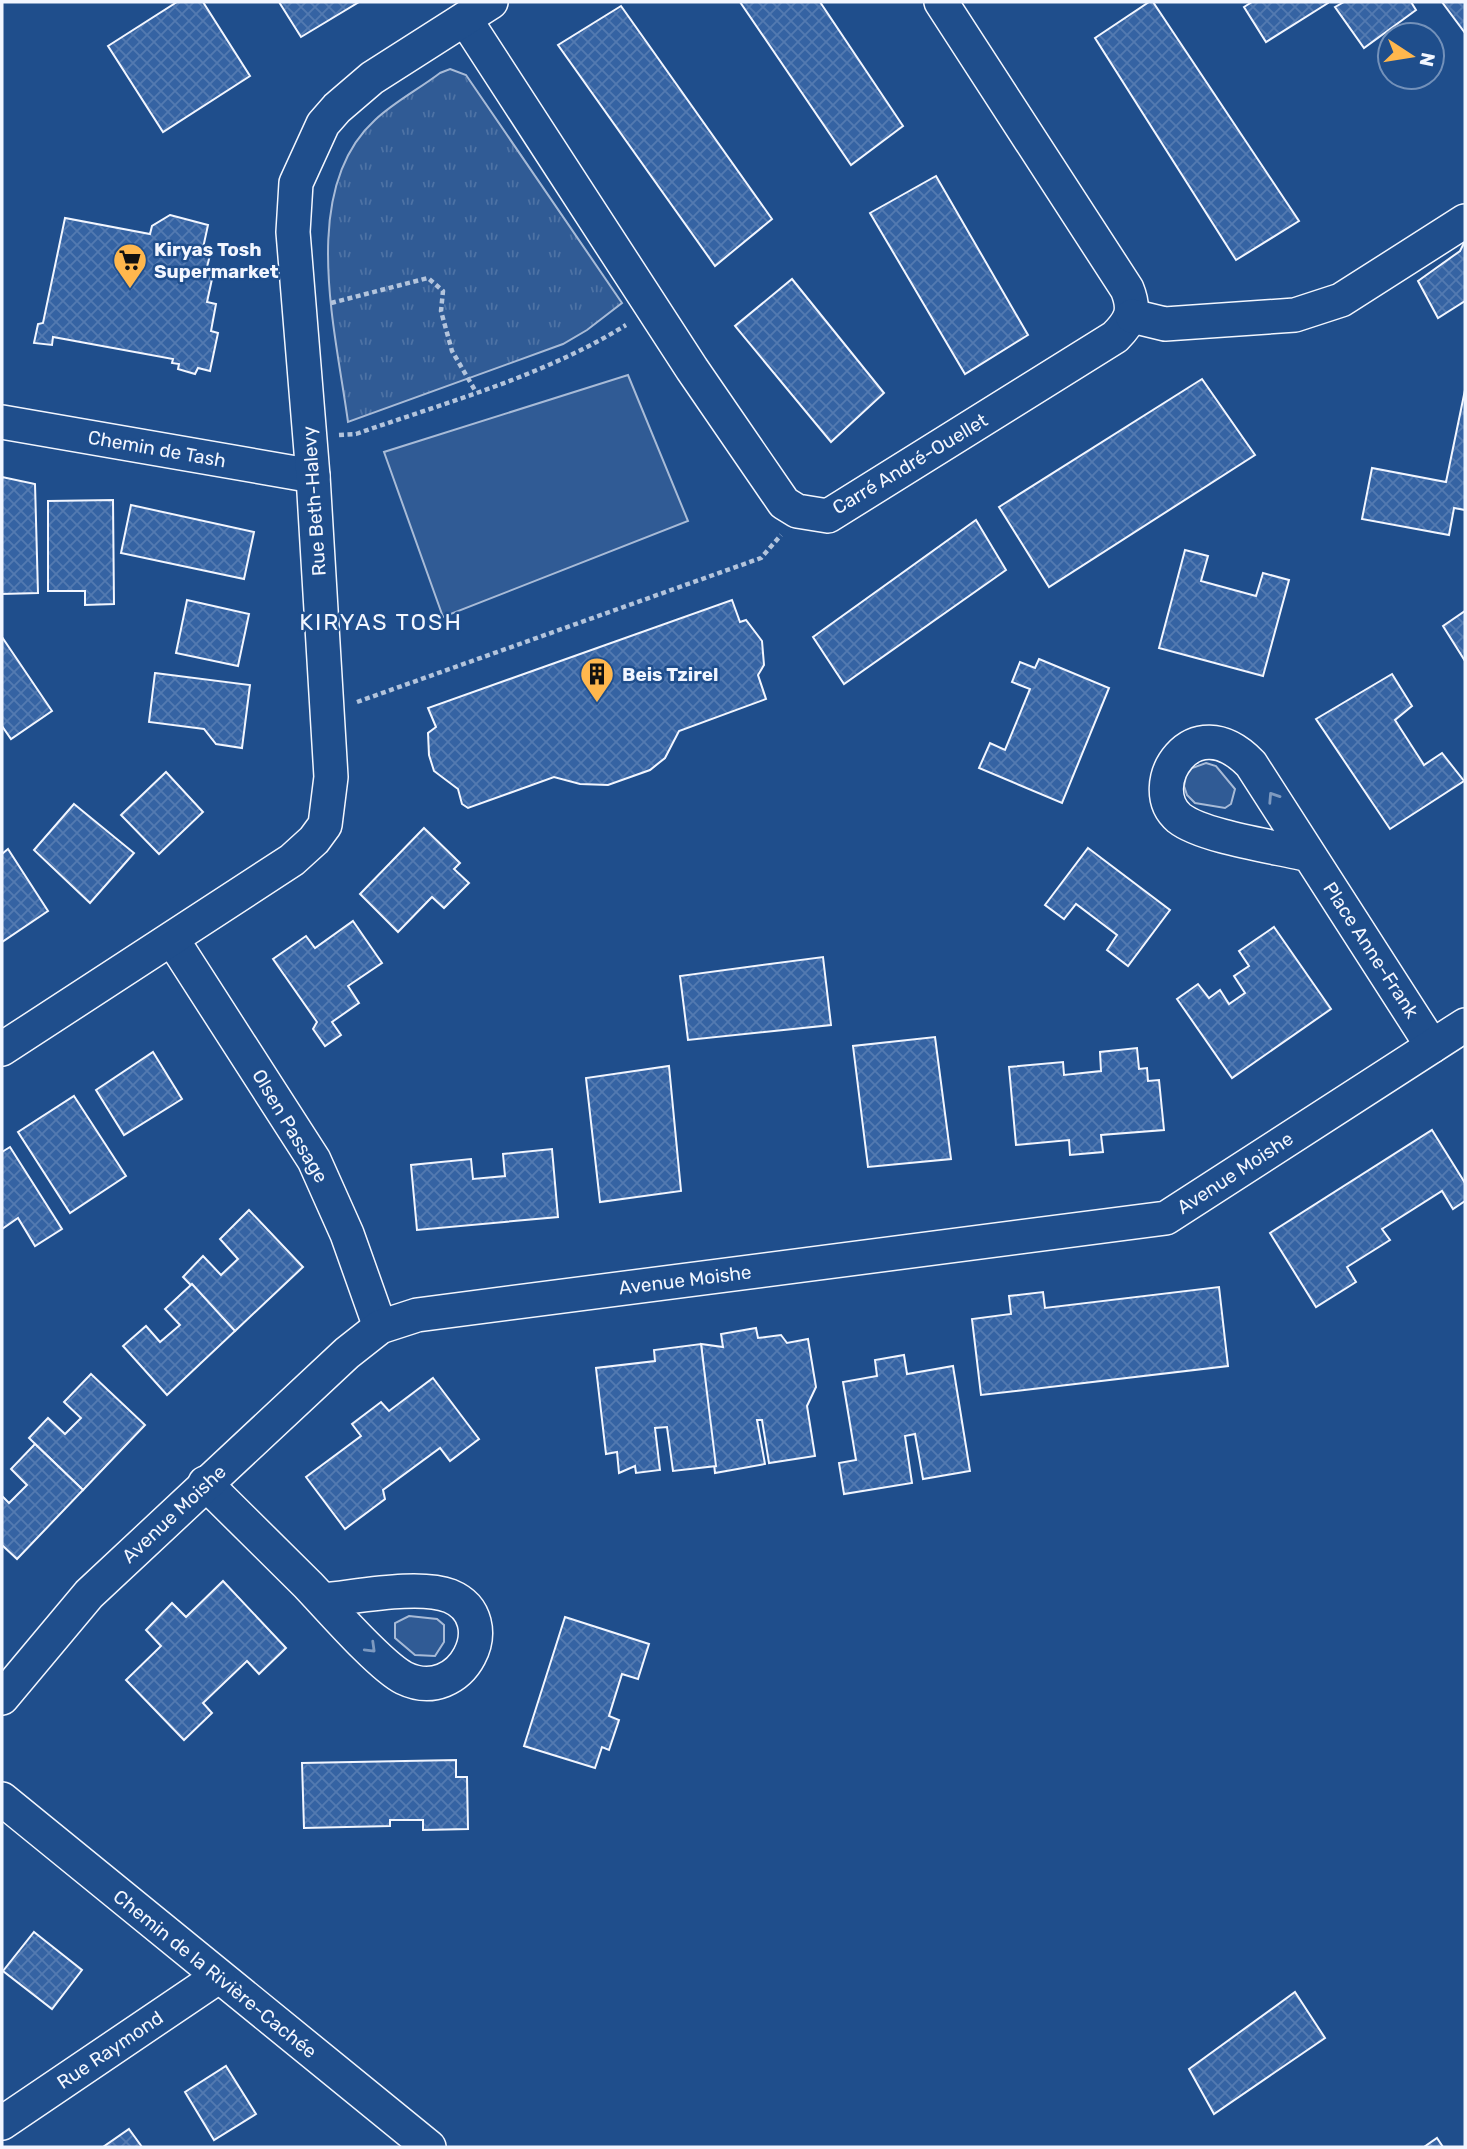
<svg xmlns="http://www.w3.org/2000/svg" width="1467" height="2149" viewBox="0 0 1467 2149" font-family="Rubik,sans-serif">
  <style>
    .built { fill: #305b95; stroke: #a8bbd7; stroke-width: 2 }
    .park { fill: url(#park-tufts); stroke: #a8bbd7; stroke-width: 2 }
    .building { fill: url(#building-cross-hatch); stroke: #f2f6ff; stroke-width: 2 }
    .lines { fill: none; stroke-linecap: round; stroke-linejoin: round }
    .minor-casing { stroke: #f2f6ff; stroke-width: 36 }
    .path { stroke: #b3c4dc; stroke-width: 4.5; stroke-dasharray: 5 3.5; stroke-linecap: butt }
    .minor { stroke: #1f4e8c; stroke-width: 33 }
    .oneway { stroke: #7e9ac0 }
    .labels { text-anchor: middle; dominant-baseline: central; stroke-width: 5; stroke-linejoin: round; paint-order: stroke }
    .poi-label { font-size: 19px; font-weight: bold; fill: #f2f6ff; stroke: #1f4e8c; text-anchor: start }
    .street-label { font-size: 19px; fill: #f2f6ff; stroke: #1f4e8c }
    .quarter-label { font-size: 23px; letter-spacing: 2px; fill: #f2f6ff; stroke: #1f4e8c }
  </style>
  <defs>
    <pattern id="park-tufts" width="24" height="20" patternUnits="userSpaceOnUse" patternTransform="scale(1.75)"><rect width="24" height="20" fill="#305b95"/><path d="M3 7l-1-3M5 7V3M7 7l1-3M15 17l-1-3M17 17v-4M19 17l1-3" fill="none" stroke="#4e73a5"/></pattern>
    <pattern id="building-cross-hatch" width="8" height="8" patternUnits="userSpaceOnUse" patternTransform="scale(1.75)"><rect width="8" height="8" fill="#3563a3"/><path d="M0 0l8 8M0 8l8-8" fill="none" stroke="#537ab1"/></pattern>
  </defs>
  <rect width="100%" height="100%" fill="#1f4e8c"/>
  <g class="built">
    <path d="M628,375L688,521L443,617L384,452Z"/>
    <path d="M1206,763L1216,766L1235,789L1231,804L1225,808L1195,803L1187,795L1184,786L1186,776L1192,768Z"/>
    <path d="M409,1616L437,1619L444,1625V1642L435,1656L415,1655L395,1638V1623Z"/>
  </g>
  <path class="park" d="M450,69L466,75L622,303L587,330L563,344L348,422C336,332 298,190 375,120C394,102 419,89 440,73Z"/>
  <g class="building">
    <path d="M177,2H203L250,76L163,132L108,46Z"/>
    <path d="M279,2H359L301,37Z"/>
    <path d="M740,2H820L903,126L851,165Z"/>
    <path d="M1149,2H1153L1299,221L1236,260L1095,38Z"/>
    <path d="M1252,2H1328V3L1266,42L1244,7Z"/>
    <path d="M1344,2H1411L1416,10L1364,48L1335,7Z"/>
    <path d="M1442,2H1465V33Z"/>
    <path d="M621,6L772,219L715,266L558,45Z"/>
    <path d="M936,176L1028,335L965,374L870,213Z"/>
    <path d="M170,215L208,225L203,248L211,251L205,275L212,279L207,302L216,304L211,331L218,333L210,371L198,368L195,374L178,369L179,364L172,363L173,359L53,337L52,345L34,343L38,324L43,323L65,218L150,234L152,226Z"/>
    <path d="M1465,241V301L1438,318L1418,281L1460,251Z"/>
    <path d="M792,279L884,393L831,442L735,326Z"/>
    <path d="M1202,379L1255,455L1049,587L999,507Z"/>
    <path d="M1465,390V510L1454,508L1449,535L1362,519L1372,468L1446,482Z"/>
    <path d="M2,477L35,484L38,593L2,594Z"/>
    <path d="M113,500L114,604L85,605V591H48V501Z"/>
    <path d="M131,505L254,532L244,579L121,553Z"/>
    <path d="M976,520L1006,570L844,684L813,637Z"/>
    <path d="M1185,550L1208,556L1201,581L1256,596L1263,573L1289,580L1263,676L1159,648Z"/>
    <path d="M187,600L249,614L238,666L176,653Z"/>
    <path d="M732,600L740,622L746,620L762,641L764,665L758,675L766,699L679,731L665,758L650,770L608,785L580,784L554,777L468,808L462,804L458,789L434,771L429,755L428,733L436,727L428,708Z"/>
    <path d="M1465,611V661L1443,626Z"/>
    <path d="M2,637L52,711L11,739L2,726Z"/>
    <path d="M1039,659L1109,688L1062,803L979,768L990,743L1005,750L1030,689L1012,682L1020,662L1035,668Z"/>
    <path d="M155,673L250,685L242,748L216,744L204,729L149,722Z"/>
    <path d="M1392,674L1412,706L1395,720L1424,765L1442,753L1464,781L1390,829L1316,719Z"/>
    <path d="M166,772L203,812L159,854L121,815Z"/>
    <path d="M74,804L134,853L90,903L34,850Z"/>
    <path d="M424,828L460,863L454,869L469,883L444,908L432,897L398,932L360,894Z"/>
    <path d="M1088,848L1170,910L1128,966L1107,950L1117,935L1076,904L1064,919L1045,905Z"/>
    <path d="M8,849L48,911L2,942V854Z"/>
    <path d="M353,921L382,963L348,986L359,1003L332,1022L341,1035L325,1046L313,1029L317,1022L273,959L306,936L315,948Z"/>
    <path d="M1274,927L1331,1009L1232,1078L1177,999L1198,984L1209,998L1220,990L1229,1004L1245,993L1234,976L1249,966L1239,951Z"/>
    <path d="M823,957L831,1025L688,1040L680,976Z"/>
    <path d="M935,1037L951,1159L868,1167L853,1046Z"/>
    <path d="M1137,1048L1139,1069L1147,1068L1148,1081L1159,1080L1164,1130L1101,1135L1103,1152L1070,1155L1069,1140L1016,1145L1009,1067L1063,1062L1064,1075L1101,1071L1100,1052Z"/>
    <path d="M153,1052L182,1099L124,1135L96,1090Z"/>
    <path d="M669,1066L681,1191L600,1202L586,1078Z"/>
    <path d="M74,1096L126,1176L70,1213L18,1132Z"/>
    <path d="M1432,1130L1465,1183V1201L1453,1209L1442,1191L1382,1229L1390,1240L1347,1267L1356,1282L1316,1307L1270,1233Z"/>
    <path d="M10,1147L62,1229L35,1246L18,1218L2,1229V1152Z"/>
    <path d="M552,1149L558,1217L417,1230L411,1165L471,1159L473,1179L505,1176L503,1154Z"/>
    <path d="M249,1210L303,1267L235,1331L183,1277L203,1256L221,1275L238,1259L220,1239Z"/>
    <path d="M192,1284L235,1331L167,1395L123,1346L146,1326L160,1342L180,1325L165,1309Z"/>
    <path d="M1219,1287L1228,1366L981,1395L972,1319L1011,1314L1009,1296L1043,1292L1045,1308Z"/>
    <path d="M756,1328L758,1338L781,1335L787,1343L808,1339L816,1387L807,1406L815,1456L769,1463L762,1420H757L765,1464L715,1473L701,1344L723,1347L721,1334Z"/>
    <path d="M701,1344L716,1466L673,1471L667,1427L655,1428L660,1470L636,1473L635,1466L619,1473L617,1452L606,1454L596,1368L655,1361L654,1350Z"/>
    <path d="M904,1355L907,1374L953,1366L970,1471L923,1479L915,1434L905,1436L912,1483L844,1494L839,1463L856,1460L843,1382L877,1376L875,1360Z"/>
    <path d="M91,1374L145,1425L83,1490L29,1438L48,1418L65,1434L81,1418L64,1402Z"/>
    <path d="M433,1378L479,1439L450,1461L440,1448L383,1490L385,1499L345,1529L306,1477L361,1436L352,1424L381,1402L389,1411Z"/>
    <path d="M35,1444L83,1490L17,1559L2,1545V1496L9,1503L27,1485L11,1469Z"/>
    <path d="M223,1581L286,1648L259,1674L247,1661L203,1703L212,1713L184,1740L126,1680L161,1646L146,1630L172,1603L186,1617Z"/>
    <path d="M565,1617L649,1644L638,1679L622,1674L609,1716L619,1720L609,1750L602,1747L595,1768L524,1746Z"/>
    <path d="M456,1760V1777H467L468,1829L423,1830V1820H390V1826L304,1828L302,1763Z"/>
    <path d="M34,1932L82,1970L52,2009L3,1971Z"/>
    <path d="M1295,1992L1325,2038L1214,2114L1189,2069Z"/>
    <path d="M226,2066L256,2114L214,2140L185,2092Z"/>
    <path d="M129,2129L142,2147H103Z"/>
    <path d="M1437,2138L1443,2147H1424Z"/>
  </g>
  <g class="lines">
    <g class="minor-casing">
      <g id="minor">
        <path d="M465,19L692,369L784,503L797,511L828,516L1115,337C1131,321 1136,311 1127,289L941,2"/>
        <path d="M1132,316L1165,324L1295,315L1341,300L1465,221"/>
        <path d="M2,422L313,476"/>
        <path d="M1309,855C1277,847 1203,837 1179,818C1142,787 1192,703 1251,764L1432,1046"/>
        <path d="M172,939L314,1160L347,1234L380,1327"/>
        <path d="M2,1049L292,860L314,840L325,825L331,777L313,476L293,232L296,183L323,124L337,108L372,78L491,2"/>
        <path d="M205,1483L308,1585C329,1607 380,1666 404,1678C462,1706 505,1619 450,1596C419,1584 356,1597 322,1600"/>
        <path d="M2,1698L89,1594L347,1353L380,1327L417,1315L1166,1218L1465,1025"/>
        <path d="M2,1799L429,2147"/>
        <path d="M2,2123L218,1977"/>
      </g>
    </g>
    <g class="path">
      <path d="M331,303L428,278L443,291L441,311L452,351L476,392"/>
      <path d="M339,435L356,434C447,402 544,376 626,325"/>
      <path d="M357,702L761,558L781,535"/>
    </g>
    <use href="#minor" class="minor"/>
  </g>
  <defs><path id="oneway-chevron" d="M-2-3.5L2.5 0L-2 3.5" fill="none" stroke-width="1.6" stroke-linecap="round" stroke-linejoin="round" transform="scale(1.75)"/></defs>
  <g class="oneway">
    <use href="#oneway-chevron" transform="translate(1273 797) rotate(-123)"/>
    <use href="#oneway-chevron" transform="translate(371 1648) rotate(44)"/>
  </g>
  <defs>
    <g id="supermarket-pin" transform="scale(1.75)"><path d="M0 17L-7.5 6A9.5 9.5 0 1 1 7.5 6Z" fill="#ffb74d" stroke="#1f4e8c"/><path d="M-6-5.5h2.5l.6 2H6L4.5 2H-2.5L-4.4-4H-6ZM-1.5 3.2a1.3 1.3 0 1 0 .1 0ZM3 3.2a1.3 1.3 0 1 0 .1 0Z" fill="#111"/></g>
    <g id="building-pin" transform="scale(1.75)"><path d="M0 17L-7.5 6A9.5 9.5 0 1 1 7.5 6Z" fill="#ffb74d" stroke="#1f4e8c"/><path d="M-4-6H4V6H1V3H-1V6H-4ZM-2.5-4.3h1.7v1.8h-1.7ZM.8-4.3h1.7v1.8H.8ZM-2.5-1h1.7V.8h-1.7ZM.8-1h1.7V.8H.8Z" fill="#111"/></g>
  </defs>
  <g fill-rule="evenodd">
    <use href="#supermarket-pin" x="130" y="260"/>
    <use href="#building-pin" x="597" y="674"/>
  </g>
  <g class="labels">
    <g class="poi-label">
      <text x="154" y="249">Kiryas Tosh<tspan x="154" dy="22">Supermarket</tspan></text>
      <text x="622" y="674">Beis Tzirel</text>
    </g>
    <g class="street-label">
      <text transform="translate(157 449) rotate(10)">Chemin de Tash</text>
      <text transform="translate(910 464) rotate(-31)">Carré André-Ouellet</text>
      <text transform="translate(314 501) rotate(-94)">Rue Beth-Halevy</text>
      <text transform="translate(1371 950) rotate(57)">Place Anne-Frank</text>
      <text transform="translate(290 1126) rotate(59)">Olsen Passage</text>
      <text transform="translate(1235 1173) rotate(-33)">Avenue Moishe</text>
      <text transform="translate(685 1280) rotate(-7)">Avenue Moishe</text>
      <text transform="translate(174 1514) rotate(-43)">Avenue Moishe</text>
      <text transform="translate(215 1974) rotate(39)">Chemin de la Rivière-Cachée</text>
      <text transform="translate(110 2050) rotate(-34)">Rue Raymond</text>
    </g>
    <g class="quarter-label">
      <text x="381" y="622">KIRYAS TOSH</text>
    </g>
  </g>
  <rect width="1467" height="2149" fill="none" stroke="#f2f6ff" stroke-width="7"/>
  <g transform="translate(1411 56) rotate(102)"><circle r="33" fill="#1f4e8c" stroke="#7391ba" stroke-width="2"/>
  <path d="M0-5L12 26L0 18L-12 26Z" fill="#ffb74d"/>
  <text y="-10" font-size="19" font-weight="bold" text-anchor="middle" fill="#f2f6ff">N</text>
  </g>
</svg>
